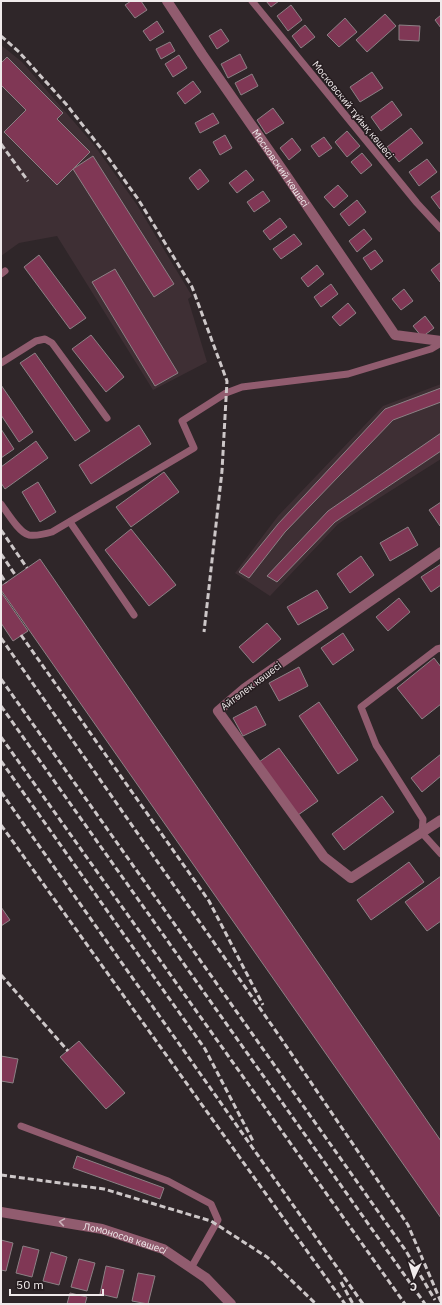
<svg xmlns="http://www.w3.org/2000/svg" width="442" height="1305" viewBox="0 0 442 1305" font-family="'IBM Plex Sans',sans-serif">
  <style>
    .built { fill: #3e2f34 }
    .building { fill: #803755; stroke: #8c8185 }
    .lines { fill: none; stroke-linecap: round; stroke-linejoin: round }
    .service { stroke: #915c6f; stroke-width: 7 }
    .minor { stroke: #915c6f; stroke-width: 10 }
    .tertiary { stroke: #915c6f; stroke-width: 10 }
    .rail { stroke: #cdc7c8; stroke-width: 3; stroke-dasharray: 6 3; stroke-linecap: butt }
    .oneway { stroke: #cab1b9 }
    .labels { text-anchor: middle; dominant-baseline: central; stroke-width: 3; stroke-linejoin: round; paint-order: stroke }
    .street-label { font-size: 10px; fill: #f0eaeb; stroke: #251c1f }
  </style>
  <rect width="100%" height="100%" fill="#2f2629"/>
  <g class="built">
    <path d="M1,45L22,62L94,145L137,205L192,296L188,299L207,362L153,390L57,236L19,243L1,256Z"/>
    <path d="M441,384V459L338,524L270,596L235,573L278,516L383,406Z"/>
  </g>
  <g class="building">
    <path d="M131,1H141L147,10L135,18L125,5Z"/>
    <path d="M266,1H279L271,7Z"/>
    <path d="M291,5L302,20L288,31L277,16Z"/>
    <path d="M385,14L396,26L367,52L356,40Z"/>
    <path d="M441,15V28L435,20Z"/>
    <path d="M345,18L357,32L339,47L327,35Z"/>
    <path d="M157,21L164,32L150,41L143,31Z"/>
    <path d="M305,25L315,37L301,48L292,36Z"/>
    <path d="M399,25L420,26L419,41L399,40Z"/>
    <path d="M221,29L229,41L217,49L209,36Z"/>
    <path d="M170,42L175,51L161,59L156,49Z"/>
    <path d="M240,54L247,68L228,78L221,64Z"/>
    <path d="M179,55L187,68L173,77L165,64Z"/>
    <path d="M7,57L63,113L57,119L90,152L57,185L4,132L26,110L1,85V63Z"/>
    <path d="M372,72L383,88L360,102L350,87Z"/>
    <path d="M252,74L258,86L241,95L235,83Z"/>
    <path d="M193,81L201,92L185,104L177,93Z"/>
    <path d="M392,101L402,115L381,131L371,117Z"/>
    <path d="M273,108L284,123L266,134L257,120Z"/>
    <path d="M213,113L219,123L200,133L195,123Z"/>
    <path d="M411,128L423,143L399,162L387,147Z"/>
    <path d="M347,131L360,146L347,157L335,142Z"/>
    <path d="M225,135L232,148L220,155L213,142Z"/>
    <path d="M324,137L332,148L319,157L311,146Z"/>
    <path d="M292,138L301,150L289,160L280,148Z"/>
    <path d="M362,153L372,165L361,174L351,162Z"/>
    <path d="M93,156L174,284L154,297L73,169Z"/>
    <path d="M427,159L437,172L419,186L409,172Z"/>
    <path d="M200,169L209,181L198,190L189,178Z"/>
    <path d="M246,170L254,180L237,193L229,183Z"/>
    <path d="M338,185L348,196L334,208L324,197Z"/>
    <path d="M441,190V208L440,209L431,197Z"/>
    <path d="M263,191L270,201L254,212L247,202Z"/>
    <path d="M357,200L366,212L349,226L340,214Z"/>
    <path d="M280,218L287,227L270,240L263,231Z"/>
    <path d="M364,229L372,239L357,252L349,241Z"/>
    <path d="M294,234L302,244L281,259L273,249Z"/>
    <path d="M375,250L383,261L371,270L363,258Z"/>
    <path d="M39,255L86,318L70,329L24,267Z"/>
    <path d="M441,262V281L440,282L431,270Z"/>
    <path d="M317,265L324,274L308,287L301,278Z"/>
    <path d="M115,269L178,373L155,386L92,282Z"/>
    <path d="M331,284L338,294L321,307L314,297Z"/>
    <path d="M404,289L413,301L401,310L392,299Z"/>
    <path d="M348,303L356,313L340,326L332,317Z"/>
    <path d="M425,316L434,328L422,337L413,326Z"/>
    <path d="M91,335L124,377L106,392L72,349Z"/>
    <path d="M35,353L90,431L75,441L20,363Z"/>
    <path d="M1,385L33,432L19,442L1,415Z"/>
    <path d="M441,388V402L393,420L285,532L249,578L239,572L278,524L385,409Z"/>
    <path d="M139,425L151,444L91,484L79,465Z"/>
    <path d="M1,429L14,449L1,458Z"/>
    <path d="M441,433V451L335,522L277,582L267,576L328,511Z"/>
    <path d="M36,441L48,458L5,489L1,483V467Z"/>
    <path d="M164,472L179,492L131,527L116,507Z"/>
    <path d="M38,482L56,512L40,522L22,492Z"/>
    <path d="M441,502V525L440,526L429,510Z"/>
    <path d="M408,527L418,545L390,561L380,543Z"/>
    <path d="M131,529L176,585L149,606L105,550Z"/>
    <path d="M361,556L374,575L350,593L337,574Z"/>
    <path d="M40,559L441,1141V1218L1,590V586Z"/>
    <path d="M441,564V585L431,592L421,577Z"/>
    <path d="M317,590L328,608L298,625L287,607Z"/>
    <path d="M1,592L28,631L13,641L1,623Z"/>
    <path d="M399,598L410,612L388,631L376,617Z"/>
    <path d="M267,623L281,639L253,663L239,647Z"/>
    <path d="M343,633L354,650L333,665L321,648Z"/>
    <path d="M434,658L441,667V704L422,719L397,688Z"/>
    <path d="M299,667L308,686L279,701L269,683Z"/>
    <path d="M319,702L358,760L338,774L299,716Z"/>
    <path d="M256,706L266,725L243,736L233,718Z"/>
    <path d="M279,748L318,801L298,815L259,762Z"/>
    <path d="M441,754V776L422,792L411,778Z"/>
    <path d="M382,796L394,812L344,850L332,834Z"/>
    <path d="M409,862L424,882L371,920L357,900Z"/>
    <path d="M441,876V921L427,931L405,902Z"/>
    <path d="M1,907L10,920L1,926Z"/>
    <path d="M79,1041L125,1093L106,1109L60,1057Z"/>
    <path d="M1,1056L18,1059L13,1083L1,1081Z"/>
    <path d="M77,1156L164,1188L160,1199L73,1168Z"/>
    <path d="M1,1240L13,1243L6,1271L1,1270Z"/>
    <path d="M23,1246L39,1250L32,1277L16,1273Z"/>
    <path d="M51,1252L67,1257L59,1285L43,1281Z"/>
    <path d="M79,1259L95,1263L87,1291L71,1287Z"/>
    <path d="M106,1266L124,1270L117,1298L100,1294Z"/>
    <path d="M138,1273L155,1276L148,1304L132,1301Z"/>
    <path d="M70,1293L87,1297L85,1304H67Z"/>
  </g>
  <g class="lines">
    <g class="service">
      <path d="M252,1L417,203L441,229"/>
      <path d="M1,274L5,271"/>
      <path d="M1,363L36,341L45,339L52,343L107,418"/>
      <path d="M1,504C7,512 19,533 29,535C37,536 45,534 52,532L194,448L182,421L226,393L242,387L348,374L431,349L441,343"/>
      <path d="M70,522L134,615"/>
      <path d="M441,648L437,649L361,707L376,745L423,819L422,833L441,854"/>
      <path d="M21,1126L168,1181L211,1204L218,1220L191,1268"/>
    </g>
    <g class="minor">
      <path id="s1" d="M167,1L202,54L284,172L395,335L441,341"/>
      <path d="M441,552L245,688L218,711L324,857L351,878L441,820"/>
    </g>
    <path class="tertiary" id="s2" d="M1,1212L102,1229L163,1249L206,1278L231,1304"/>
    <g class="rail">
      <path d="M1,36L19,52L66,104L104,152L138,199L192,287L227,381L222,471L204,632"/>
      <path d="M1,144L28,181"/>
      <path d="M1,530L27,568"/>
      <path d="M1,554L16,576"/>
      <path d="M1,575L6,583"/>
      <path d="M21,635L209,901L263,1005"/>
      <path d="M1,638L280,1037L408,1225L441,1302"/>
      <path d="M1,679L406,1251L435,1300"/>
      <path d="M1,706L425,1304"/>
      <path d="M1,737L405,1304"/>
      <path d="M1,761L205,1049L253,1141"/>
      <path d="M1,792L363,1304"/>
      <path d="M1,825L345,1304"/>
      <path d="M1,975L68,1051"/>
      <path d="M1,1175L104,1189L211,1221L267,1257L316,1304"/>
      <path d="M341,1282L353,1304"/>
    </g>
  </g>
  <defs><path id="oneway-chevron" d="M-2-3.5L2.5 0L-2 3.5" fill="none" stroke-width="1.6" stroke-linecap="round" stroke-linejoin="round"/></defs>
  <use class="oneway" href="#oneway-chevron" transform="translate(62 1222) rotate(-171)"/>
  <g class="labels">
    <g class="street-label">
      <text transform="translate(353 110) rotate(51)">Московский тұйық көшесі</text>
      <text stroke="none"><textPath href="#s1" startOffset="202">Московский көшесі</textPath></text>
      <text transform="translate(251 686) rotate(-37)">Айгөлек көшесі</text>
      <text stroke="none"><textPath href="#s2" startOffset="127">Ломоносов көшесі</textPath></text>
    </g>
  </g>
  <rect width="442" height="1305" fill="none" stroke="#f0eaeb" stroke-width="4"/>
  <g transform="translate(414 1277) rotate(184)" stroke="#251c1f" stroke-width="3" paint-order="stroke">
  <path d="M0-3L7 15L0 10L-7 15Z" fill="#f0eaeb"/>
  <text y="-6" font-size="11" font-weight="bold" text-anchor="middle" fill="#f0eaeb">С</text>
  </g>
  <path d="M10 1289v6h93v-6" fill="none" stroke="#f0eaeb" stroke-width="2"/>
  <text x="16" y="1289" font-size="12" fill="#f0eaeb" stroke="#251c1f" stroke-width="3" paint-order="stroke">50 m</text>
</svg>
